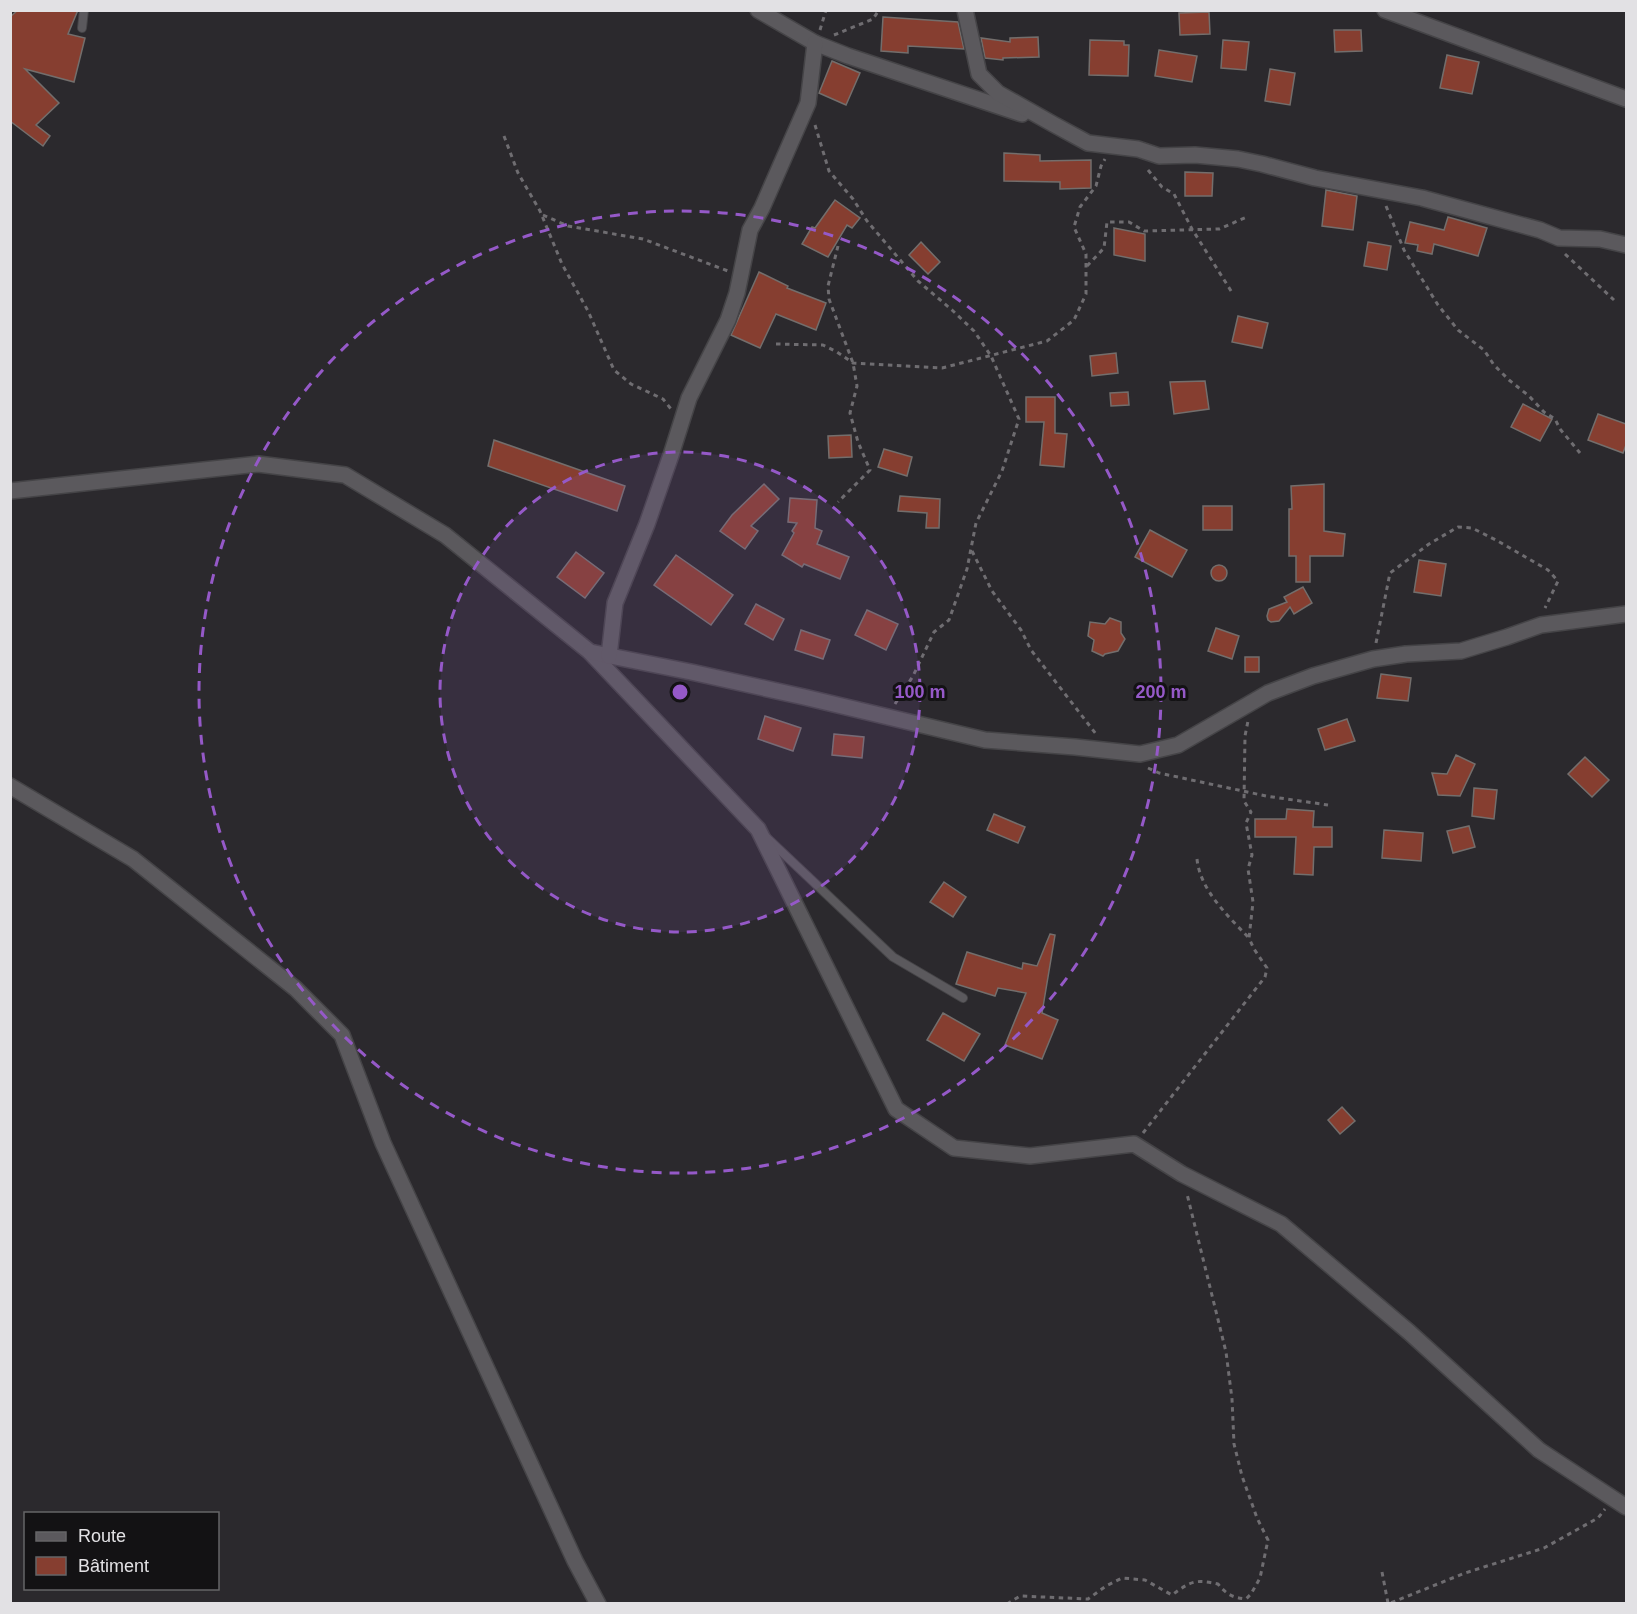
<svg xmlns="http://www.w3.org/2000/svg" width="1637" height="1614" viewBox="0 0 1637 1614" font-family="Helvetica,sans-serif">
  <style>
    .building { fill: #863e30; stroke: #736e6c; stroke-width: 1.5 }
    .lines { fill: none; stroke-linecap: round; stroke-linejoin: round }
    .service-casing { stroke: #454447; stroke-width: 10 }
    .minor-casing { stroke: #454447; stroke-width: 18 }
    .path { stroke: #6f6d71; stroke-width: 3; stroke-dasharray: 4.5 4.5; stroke-linecap: butt }
    .service { stroke: #5b595d; stroke-width: 8 }
    .minor { stroke: #5b595d; stroke-width: 15 }
    .ring { fill: none; stroke: #9559c8; stroke-width: 3; stroke-dasharray: 10 8 }
    .centre { fill: #9559c8; stroke: #131214; stroke-width: 3 }
    .ring-label { font-size: 18px; text-anchor: middle; font-weight: bold; fill: #9559c8; stroke: #131214; stroke-width: 6; stroke-linejoin: round; paint-order: stroke }
  </style>
  <rect width="100%" height="100%" fill="#2b292d"/>
  <g class="building">
    <path d="M18,10H78L68,34L85,38L74,82L25,69L59,103L36,125L50,136L43,146L10,121V17Z"/>
    <path d="M1209,12L1210,34L1180,35L1179,13Z"/>
    <path d="M883,17L958,22L964,49L908,46V53L881,51Z"/>
    <path d="M1334,30H1361L1362,51L1335,52Z"/>
    <path d="M1038,37L1039,57L1003,58V60L985,58L981,38L1010,42V38Z"/>
    <path d="M1090,40L1124,41V45H1129L1128,76L1089,75Z"/>
    <path d="M1223,40L1249,42L1246,70L1221,68Z"/>
    <path d="M1159,50L1197,56L1192,82L1155,76Z"/>
    <path d="M1447,55L1479,62L1472,94L1440,88Z"/>
    <path d="M832,61L860,73L846,105L819,93Z"/>
    <path d="M1270,69L1295,73L1290,105L1265,101Z"/>
    <path d="M1004,153L1040,155V161L1091,160V188L1060,189V182L1004,181Z"/>
    <path d="M1185,172L1213,173L1212,196H1185Z"/>
    <path d="M1326,190L1357,196L1353,230L1322,226Z"/>
    <path d="M835,200L860,218L852,228L847,225L828,257L802,244L812,227L815,228Z"/>
    <path d="M1448,217L1487,228L1478,256L1434,244L1432,254L1417,251L1418,245L1405,243L1410,222L1444,230Z"/>
    <path d="M1114,228L1145,234V261L1114,255Z"/>
    <path d="M921,242L940,262L928,274L909,255Z"/>
    <path d="M1368,242L1391,246L1387,270L1364,266Z"/>
    <path d="M759,272L788,286L787,288L826,303L816,330L776,314L760,348L731,335Z"/>
    <path d="M1238,316L1268,323L1262,348L1232,342Z"/>
    <path d="M1116,353L1118,373L1092,376L1090,356Z"/>
    <path d="M1205,381L1209,409L1174,414L1170,382Z"/>
    <path d="M1128,392L1129,405L1111,406L1110,393Z"/>
    <path d="M1026,397H1055V433L1067,434L1064,467L1040,465L1044,422H1026Z"/>
    <path d="M1523,404L1552,419L1540,441L1511,427Z"/>
    <path d="M1598,414L1626,424V445L1623,453L1588,440Z"/>
    <path d="M851,435L852,457L829,458L828,436Z"/>
    <path d="M494,440L625,486L617,511L488,466Z"/>
    <path d="M884,449L912,457L907,476L878,467Z"/>
    <path d="M764,484L779,499L751,526L758,531L745,549L720,531L732,515Z"/>
    <path d="M1324,484V531L1345,534L1343,556H1310V582H1296V556H1289V509H1292L1291,486Z"/>
    <path d="M900,496L940,499L939,528H926L927,513L898,511Z"/>
    <path d="M790,498L817,500L815,528L822,531L817,544L849,557L840,579L804,564L802,567L782,555L794,533L792,531L797,523L788,522Z"/>
    <rect x="1203" y="506" width="29" height="24"/>
    <path d="M1150,530L1187,550L1172,577L1135,557Z"/>
    <path d="M576,552L604,573L585,598L557,577Z"/>
    <path d="M676,555L733,595L711,625L654,585Z"/>
    <path d="M1419,560L1446,564L1441,596L1414,592Z"/>
    <circle cx="1219" cy="573" r="8"/>
    <path d="M1303,587L1312,603L1294,614L1290,607L1279,621L1271,622L1268,620L1267,616L1269,609L1287,602L1284,597Z"/>
    <path d="M756,604L784,619L773,640L745,624Z"/>
    <path d="M867,610L898,624L886,650L855,635Z"/>
    <path d="M1110,618L1121,622V633L1125,639L1118,651L1105,654L1103,656L1092,651L1094,640L1088,636L1090,622L1105,624Z"/>
    <path d="M1216,628L1239,636L1232,659L1208,651Z"/>
    <path d="M801,630L830,640L823,659L795,650Z"/>
    <rect x="1245" y="657" width="14" height="15"/>
    <path d="M1381,674L1411,678L1408,701L1377,698Z"/>
    <path d="M765,716L801,728L793,751L758,739Z"/>
    <path d="M1347,719L1355,741L1325,750L1318,729Z"/>
    <path d="M834,734L864,737L862,758L832,755Z"/>
    <path d="M1456,755L1475,764L1460,796L1438,795L1432,773L1447,774Z"/>
    <path d="M1585,757L1609,780L1592,797L1568,774Z"/>
    <path d="M1474,788L1497,790L1494,819L1472,816Z"/>
    <path d="M1287,809L1314,811L1313,827H1332V847H1314L1313,875L1294,874L1296,837H1255V819H1286Z"/>
    <path d="M994,814L1025,827L1018,843L987,830Z"/>
    <path d="M1469,826L1475,847L1453,853L1447,831Z"/>
    <path d="M1384,830L1423,833L1421,861L1382,858Z"/>
    <path d="M944,882L966,897L953,917L930,902Z"/>
    <path d="M1050,934L1055,935L1042,1013L1058,1020L1042,1059L1005,1045L1026,993L998,988L995,996L956,984L967,952L1022,969L1023,963L1037,966Z"/>
    <path d="M943,1013L980,1034L964,1061L927,1040Z"/>
    <path d="M1342,1107L1355,1121L1340,1134L1328,1120Z"/>
  </g>
  <g class="lines">
    <g class="service-casing">
      <g id="service">
        <path d="M82,28L84,10"/>
        <path d="M766,837L893,957L963,998"/>
      </g>
    </g>
    <g class="minor-casing">
      <g id="minor">
        <path d="M758,10L815,43L848,56L1022,114"/>
        <path d="M965,10L979,74L998,93L1053,124L1088,143L1138,149L1159,156L1195,155L1238,159L1262,164L1315,178L1422,198L1540,230L1559,238L1600,239L1626,245"/>
        <path d="M1385,10L1626,99"/>
        <path d="M10,491L258,464L345,475L445,535L590,652L758,829L896,1109L954,1148L1030,1156L1134,1144L1182,1174L1281,1224L1409,1332L1539,1450L1626,1507"/>
        <path d="M590,652L691,672L804,697L985,740L1075,747L1140,754L1178,745L1268,693L1313,676L1373,659L1406,654L1461,651L1507,637L1541,625L1626,614"/>
        <path d="M609,656L615,603L647,524L671,455L689,398L728,320L737,293L750,230L762,208L808,103L815,43"/>
        <path d="M10,786L133,859L296,989L342,1035L383,1143L575,1561L598,1604"/>
      </g>
    </g>
    <g class="path">
      <path d="M820,30L826,10"/>
      <path d="M834,35L873,19L879,10"/>
      <path d="M815,125L829,171L853,199L867,221L918,281L952,310L974,331L991,356L1019,419L1002,471L976,523L967,569L949,620L934,632L913,676L895,704"/>
      <path d="M504,136L518,173L540,211L562,264L588,311L614,370L631,384L663,399L671,409"/>
      <path d="M1148,170L1162,187L1174,194L1192,229L1233,294"/>
      <path d="M1386,206L1404,250L1438,305L1458,330L1484,350L1494,365L1509,380L1529,396L1544,412L1555,419L1560,429L1580,453"/>
      <path d="M543,215L568,226L643,239L728,271"/>
      <path d="M838,246L828,286L829,299L853,363L857,386L850,413L858,442L870,470L838,502"/>
      <path d="M1565,254L1614,300"/>
      <path d="M1087,266L1104,248L1107,222H1129L1144,231L1219,229L1247,217"/>
      <path d="M776,344L823,345L837,352L853,363L942,368L1047,341L1074,320L1086,294V254L1074,227L1080,207L1096,186L1101,166L1105,159"/>
      <path d="M972,551L992,591L1021,630L1031,650L1096,734"/>
      <path d="M1376,643L1390,573L1429,544L1458,527L1472,528L1496,540L1548,570L1558,581L1545,608"/>
      <path d="M1148,768L1159,773L1266,796L1328,805"/>
      <path d="M1197,859C1200,890 1228,916 1249,938"/>
      <path d="M1143,1133L1265,977L1267,968L1254,949L1249,938L1253,902L1248,869L1252,855L1246,823L1251,812L1244,801L1245,736L1248,721"/>
      <path d="M1382,1572L1388,1603V1604L1465,1573L1544,1548L1598,1518L1605,1509"/>
      <path d="M1007,1604L1020,1596L1088,1599L1106,1586L1122,1578L1145,1580L1172,1595C1191,1581 1195,1579 1218,1584C1226,1594 1233,1598 1246,1599L1251,1594L1260,1578L1268,1540L1257,1518L1242,1476L1234,1444L1232,1399L1226,1352L1187,1194"/>
    </g>
    <use href="#service" class="service"/>
    <use href="#minor" class="minor"/>
  </g>
  <circle cx="680" cy="692" r="240" fill="#9559c8" fill-opacity=".12"/>
  <g class="ring">
    <circle cx="680" cy="692" r="240"/>
    <circle cx="680" cy="692" r="481"/>
  </g>
  <circle cx="680" cy="692" r="9" class="centre"/>
  <g class="ring-label">
    <text x="920" y="698">100 m</text>
    <text x="1161" y="698">200 m</text>
  </g>
  <rect width="1637" height="1614" fill="none" stroke="#e2e1e4" stroke-width="24"/>
  <rect x="24" y="1512" width="195" height="78" fill="#131214" stroke="#666567" stroke-width="1.5"/>
  <rect x="36" y="1532" width="30" height="9" fill="#5b595d" stroke="#666567" stroke-width="1.5"/>
  <text x="78" y="1542" font-size="18" fill="#e2e1e4">Route</text>
  <rect x="36" y="1557" width="30" height="18" fill="#863e30" stroke="#666567" stroke-width="1.5"/>
  <text x="78" y="1572" font-size="18" fill="#e2e1e4">Bâtiment</text>
</svg>
